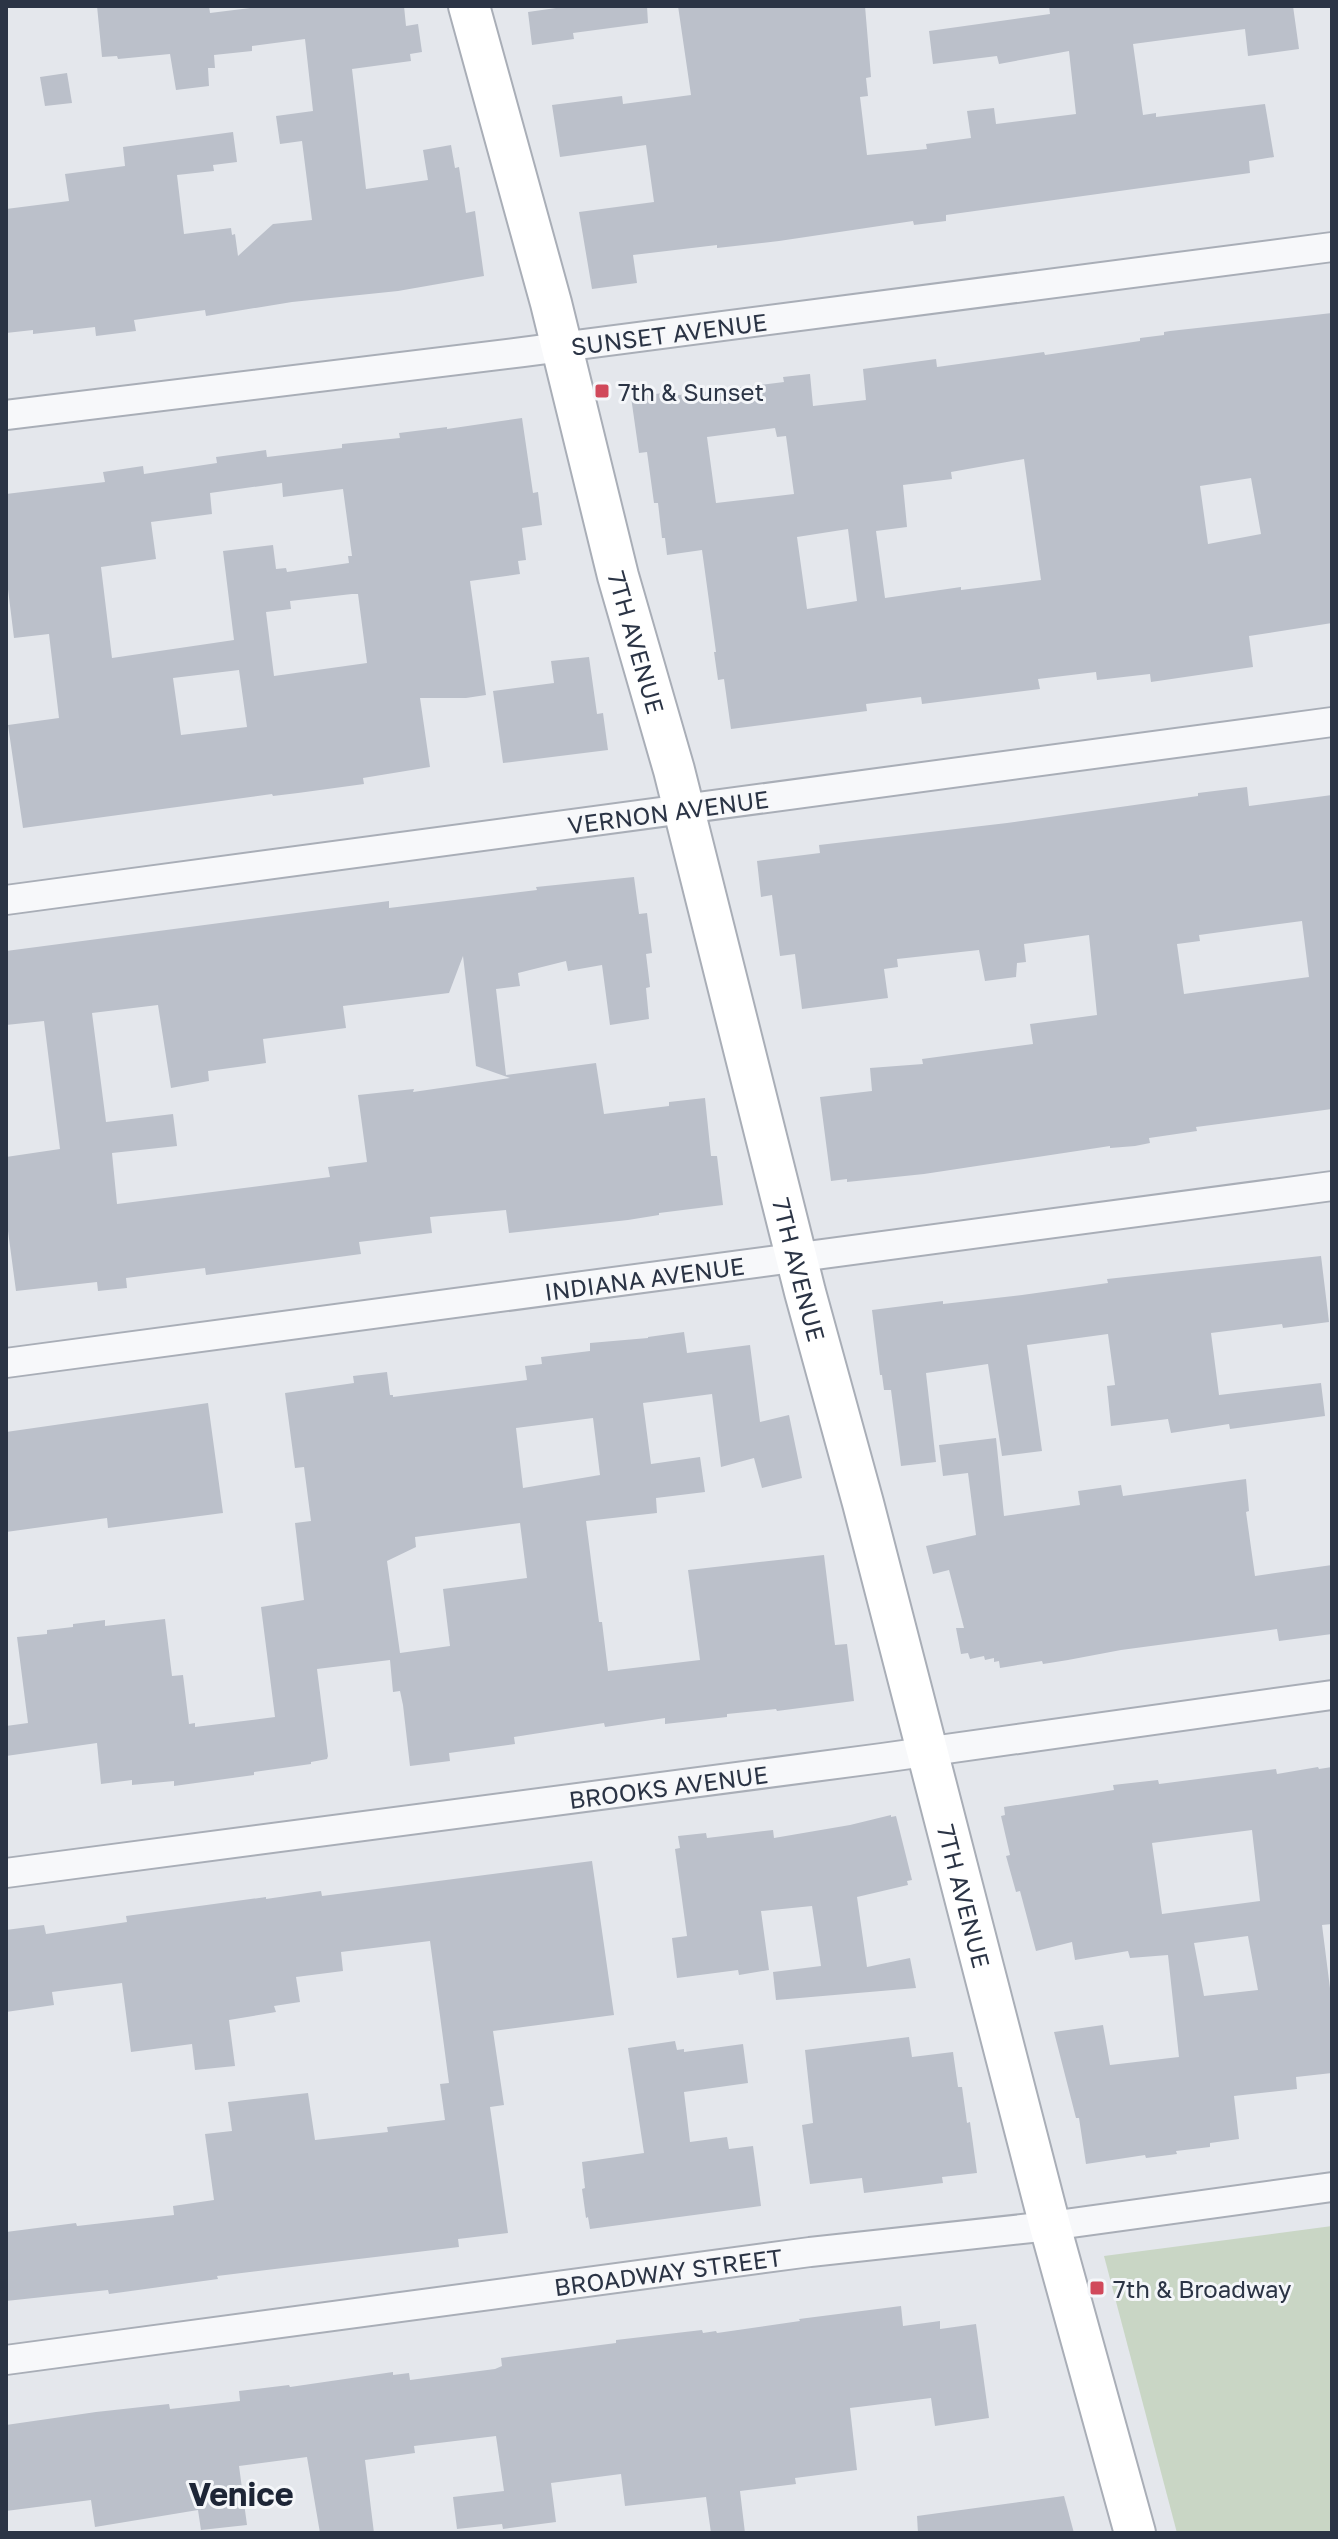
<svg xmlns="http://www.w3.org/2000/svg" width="1338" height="2539" viewBox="0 0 1338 2539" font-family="'Golos Text',sans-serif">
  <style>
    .green { fill: #c9d6c5 }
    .building { fill: #bbc0ca; fill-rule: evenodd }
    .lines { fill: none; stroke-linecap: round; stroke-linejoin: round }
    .street-casing { stroke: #a9aeb7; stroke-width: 32 }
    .secondary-casing { stroke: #a9aeb7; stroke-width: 44 }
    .street { stroke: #f7f8fa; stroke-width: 28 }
    .secondary { stroke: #fff; stroke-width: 40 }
    .poi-dot { fill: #d1495b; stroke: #f4f6f9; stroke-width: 3 }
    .labels { text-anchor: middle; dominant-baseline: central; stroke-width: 6; stroke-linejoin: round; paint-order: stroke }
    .street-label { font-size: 24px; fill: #2b3445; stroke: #f4f6f9 }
    .poi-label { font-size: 24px; fill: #2b3445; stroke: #f4f6f9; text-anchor: start }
    .district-label { font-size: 32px; font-weight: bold; fill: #1d2536; stroke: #f4f6f9 }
  </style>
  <rect width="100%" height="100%" fill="#e4e7ec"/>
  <path class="green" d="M1332,2226V2533H1177L1104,2256Z"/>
  <g class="building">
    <path d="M97,6H209L210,13L265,6H404L406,26L418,24L422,52L410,54L411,61L352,69L366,189L428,180L423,150L451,145L455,168L459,167L466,213L475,211L484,276L398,291L292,302L206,316L205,310L134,320L136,331L96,336L95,327L33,334V330L6,333V209L69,201L65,174L125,166L123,147L233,132L237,162L213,165L214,171L177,175L184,234L231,228L232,235L235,234L238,256L273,224L312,220L302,141L280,144L276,116L313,111L305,39L252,46V51L214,55L215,68H208L209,86L176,90L170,54L118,59L117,56L102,57Z"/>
    <path d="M570,6H647L648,23L573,33L574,39L532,45L528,12Z"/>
    <path d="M678,6H865L871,77L866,78L868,96L860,97L867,155L927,149L926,144L971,138L967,111L994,108L996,124L1076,114L1069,51L999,64L997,56L933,64L929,31L1050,14L1049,6H1293L1299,49L1248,56L1245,29L1133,44L1143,115L1156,113V117L1265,104L1274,157L1249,161L1250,173L946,215V221L914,225L913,221L779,241L717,248V245L633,255L637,283L592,289L579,212L654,202L646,145L560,157L552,105L622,96L623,104L691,95Z"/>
    <path d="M67,73L72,103L45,106L40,77Z"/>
    <path d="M1332,313V623L1249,636L1253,667L1151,682L1150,674L1097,680L1096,672L1038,679L1040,689L922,704L921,697L866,704L867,711L731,729L724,679L718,680L714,652H716L702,550L667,555L665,538H662L658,503H654L647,452L639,453L631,397L671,392V396L784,382L783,377L810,374L813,406L866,400L863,369L936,359L937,367L1044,352L1045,355L1140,341V338L1164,335V332L1170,331ZM775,428L777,437L786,436L794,494L716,503L707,437ZM1024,459L1041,580L961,590V587L885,598L876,531L907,527L903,485L952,479L951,472ZM1251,478L1261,534L1208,544L1200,486ZM848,529L857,601L807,609L797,537Z"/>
    <path d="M522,418L533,493L538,492L542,525L522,528L526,560L518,561L520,574L470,581L486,695L466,698H420L430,767L363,778L364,784L298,793L273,796L272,794L23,828L8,725L59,718L49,634L14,638L6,573V494L105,482L103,472L143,466L144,474L217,463L216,457L266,450L267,457L342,448V444L400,438L399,433L447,427V429ZM282,483L283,497L343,489L352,556H348L349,563L287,572L286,568L276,569L273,545L223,551L234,640L112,658L101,567L156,559L151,522L212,514L210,493ZM352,594H358L367,663L274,676L266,612L291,609L290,601ZM239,670L247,727L181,735L173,678Z"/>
    <path d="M589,657L597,714L603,713L608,750L503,763L493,691L554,683L551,661Z"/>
    <path d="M1247,787L1249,806L1332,795V1109L1196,1127L1197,1131L1149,1138L1150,1143L1135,1146L1110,1148V1146L924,1174L847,1182V1179L831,1181L820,1097L872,1091L870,1068L923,1064L922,1059L1033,1044L1030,1024L1097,1015L1089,935L1024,944L1026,962L1017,963L1016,977L985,981L979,950L897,959L898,967L884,969L888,998L802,1009L795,954L780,956L772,895L761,897L757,861L820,853L819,845L1007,823L1198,796V793ZM1302,921L1309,977L1184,994L1177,944L1200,941L1199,935Z"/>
    <path d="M634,877L639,914L647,913L652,953L646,954L650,987L646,988L649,1019L610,1025L602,965L568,971L566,961L518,973L520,986L496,989L506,1075L596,1063L604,1114L669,1106V1102L705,1098L711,1156H717L723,1205L659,1213V1215L628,1220L509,1233L506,1210L430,1217L432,1233L359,1242L361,1254L206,1275L205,1268L126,1278L127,1288L98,1291L97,1282L16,1291L6,1216V1157L60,1149L44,1021L6,1025V951L389,901V908L537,890L536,887ZM463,956L476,1066L510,1078L413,1092L414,1089L358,1095L367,1162L328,1167L330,1177L117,1204L112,1153L177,1146L173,1114L106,1122L92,1013L158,1005L171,1088L209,1081L208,1071L266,1063L263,1039L346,1028L343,1006L449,993Z"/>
    <path d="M1321,1256L1329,1322L1283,1328L1282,1324L1211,1333L1219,1395L1321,1383L1325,1416L1230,1429L1229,1424L1171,1433L1168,1419L1111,1426L1107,1386L1115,1385L1108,1334L1027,1345L1042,1451L1002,1456L988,1364L926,1373L936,1462L901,1466L891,1390H884L882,1375H880L872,1310L943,1301V1304L1022,1295L1108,1283L1107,1279Z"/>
    <path d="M684,1332L687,1353L750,1345L760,1422L789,1415L802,1478L762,1488L754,1458L721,1467L712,1394L643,1403L651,1464L700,1457L705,1492L656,1498L657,1513L586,1521L599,1622H602L608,1671L700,1660L688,1570L824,1555L835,1645L847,1644L854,1701L777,1711L776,1709L727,1714V1717L665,1724V1718L605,1727L604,1723L514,1737L515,1744L449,1753L450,1761L410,1766L403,1705L400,1691L393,1692L390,1660L317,1669L328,1756L327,1759L311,1762V1764L254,1772V1775L174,1786V1781L132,1785V1780L101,1784L97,1743L6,1756V1726L28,1723L17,1637L47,1634V1630L73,1627V1624L105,1620V1626L165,1619L172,1676L183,1675L189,1724L195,1723V1727L275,1717L261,1607L304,1600L295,1523L311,1521L304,1467L295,1468L285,1393L354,1383L353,1376L387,1372L390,1395H393V1397L527,1380L525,1366L542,1364L541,1357L590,1351V1343L648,1338V1337ZM593,1418L600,1475L523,1488L516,1428ZM520,1523L527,1578L443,1589L450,1646L400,1653L387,1561L416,1547L415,1537Z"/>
    <path d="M208,1403L223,1513L108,1528L107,1518L6,1532V1432Z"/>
    <path d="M996,1438L1004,1516L1080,1505L1078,1491L1121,1485L1123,1496L1246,1479L1249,1511L1246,1512L1255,1576L1332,1565V1634L1279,1641L1277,1629L1121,1650L1068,1660L1043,1664L1042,1661L1000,1668L999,1661L994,1662V1658L985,1660L984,1656L970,1659L968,1653L961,1654L956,1628H964L949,1570L933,1574L926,1546L976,1535L968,1473L943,1476L939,1445Z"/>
    <path d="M1318,1767L1319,1769L1332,1767V1924L1322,1925L1332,2004V2073L1296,2077L1297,2089L1234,2096L1239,2139L1210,2143V2147L1176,2151L1177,2154L1146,2158L1145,2155L1086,2164L1079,2118H1076L1054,2032L1103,2025L1110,2065L1179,2057L1168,1955L1130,1958L1128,1951L1075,1960L1072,1942L1036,1951L1020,1891L1016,1892L1006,1856L1010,1855L1001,1816L1005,1815L1004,1807L1114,1790L1113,1785L1158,1780L1159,1784L1276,1769L1277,1774ZM1252,1830L1260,1901L1162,1914L1152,1843ZM1248,1936L1258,1990L1204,1996L1194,1943Z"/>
    <path d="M891,1815V1817L896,1816L912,1880L907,1881L908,1885L857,1897L867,1967L910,1958L916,1988L776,2000L773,1972L821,1966L812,1906L761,1911L769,1970L739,1975L738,1970L677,1978L672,1938L687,1936L675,1849L680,1848L678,1836L706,1833L707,1838L773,1830L774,1838L850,1825Z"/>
    <path d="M592,1861L614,2015L493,2031L504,2105L490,2107L508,2233L458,2239L459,2247L217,2276L218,2279L109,2294L108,2290L6,2301V2232L76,2223L77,2226L174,2215L173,2206L214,2200L205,2134L232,2131L228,2102L308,2093L315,2140L388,2132L387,2127L445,2120L440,2084L449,2083L430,1941L341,1952L343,1971L296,1977L300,2002L274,2006L276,2012L229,2020L235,2066L195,2070L192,2044L131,2052L122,1983L52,1992L54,2005L6,2012V1930L44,1925L46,1934L127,1922L126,1916L266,1897V1899L321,1891L322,1896Z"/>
    <path d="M909,2037L912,2057L953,2052L958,2087H962L967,2123L970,2122L977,2173L942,2177L943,2183L864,2193L862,2178L810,2184L802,2125L813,2123L805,2050Z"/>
    <path d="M675,2041L677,2050L684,2049V2052L743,2044L748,2083L684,2092L690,2142L727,2137L729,2149L753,2146L761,2206L590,2229L588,2217L586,2218L582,2189L585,2188L582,2162L644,2153L628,2048Z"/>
    <path d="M901,2306L903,2326L940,2321V2329L976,2324L989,2418L935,2426L931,2398L850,2408L857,2470L795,2478L796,2484L740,2491L745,2533H711L706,2497L625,2506L621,2474L551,2483L556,2522L503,2529L502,2524L457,2529L453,2497L504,2491L496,2436L414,2446L415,2453L365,2460L374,2533H320L307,2457L239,2466L247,2525L201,2530L198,2510L95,2527L91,2500L6,2511V2425L96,2412L169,2404L170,2409L240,2401L239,2391L289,2385L290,2387L393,2372V2375L409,2373L410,2380L495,2369L502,2366L501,2358L616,2343V2340L702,2330L703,2333L716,2331L717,2333L800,2321L799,2319Z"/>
    <path d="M1064,2496L1074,2533H918L917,2516Z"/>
  </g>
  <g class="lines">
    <g class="street-casing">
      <g id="street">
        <path id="s1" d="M6,415L523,352L1332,247"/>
        <path id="s2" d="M6,900L1332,722"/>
        <path id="s3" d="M6,1363L1332,1186"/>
        <path id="s4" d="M6,1873L882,1758L1332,1695"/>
        <path id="s5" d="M6,2360L810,2252L1050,2226L1332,2187"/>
      </g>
    </g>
    <g class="secondary-casing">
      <g id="secondary">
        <path id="s6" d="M469,6L551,303L618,576L674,770L805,1292L863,1503L1050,2226L1135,2533"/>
      </g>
    </g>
    <use href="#street" class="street"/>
    <use href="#secondary" class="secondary"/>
  </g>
  <g class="poi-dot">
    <rect x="594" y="383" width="16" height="16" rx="4"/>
    <rect x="1089" y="2280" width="16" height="16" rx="4"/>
  </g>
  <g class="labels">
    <g class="street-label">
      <text stroke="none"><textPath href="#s1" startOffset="668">SUNSET AVENUE</textPath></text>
      <text stroke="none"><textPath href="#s6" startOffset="658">7TH AVENUE</textPath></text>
      <text stroke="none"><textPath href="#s2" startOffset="668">VERNON AVENUE</textPath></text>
      <text stroke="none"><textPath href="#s6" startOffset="1306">7TH AVENUE</textPath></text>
      <text stroke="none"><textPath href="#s3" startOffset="644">INDIANA AVENUE</textPath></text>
      <text stroke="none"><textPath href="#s4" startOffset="668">BROOKS AVENUE</textPath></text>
      <text stroke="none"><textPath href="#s6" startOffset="1954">7TH AVENUE</textPath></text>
      <text stroke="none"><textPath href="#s5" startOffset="668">BROADWAY STREET</textPath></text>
    </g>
    <g class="poi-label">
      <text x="618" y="391">7th &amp; Sunset</text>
      <text x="1113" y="2288">7th &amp; Broadway</text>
    </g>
    <g class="district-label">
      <text x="241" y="2494">Venice</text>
    </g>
  </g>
  <rect width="1338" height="2539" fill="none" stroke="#2b3445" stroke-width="16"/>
</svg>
